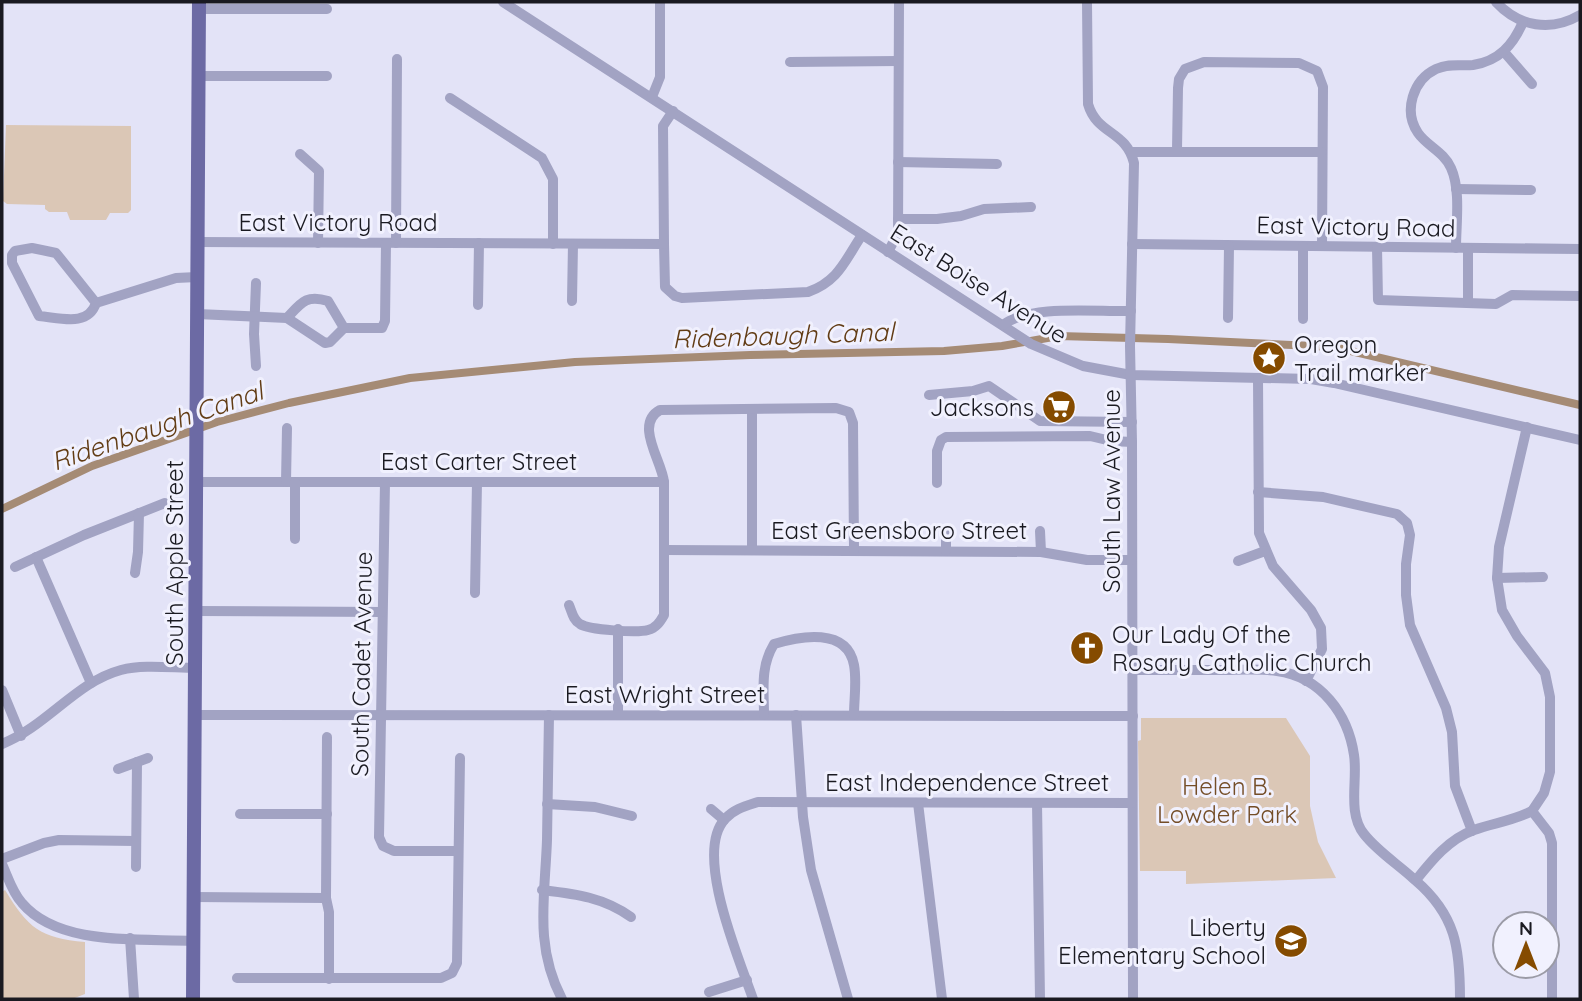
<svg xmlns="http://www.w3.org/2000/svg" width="1582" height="1001" viewBox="0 0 1582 1001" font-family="Quicksand,sans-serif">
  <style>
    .green { fill: #dbc7b6 }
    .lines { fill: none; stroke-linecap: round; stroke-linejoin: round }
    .canal { stroke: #a58b75; stroke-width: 8 }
    .minor { stroke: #a2a3c3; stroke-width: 10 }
    .major { stroke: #6c6aa4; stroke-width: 14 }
    .labels { text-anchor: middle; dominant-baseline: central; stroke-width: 6; stroke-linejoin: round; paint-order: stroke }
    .street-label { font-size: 24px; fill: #1a1a21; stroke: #f1f1fe }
    .poi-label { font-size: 24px; fill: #1a1a21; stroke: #f1f1fe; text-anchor: start }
    .park-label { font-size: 24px; fill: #744d27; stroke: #f1f1fe }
    .water-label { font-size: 26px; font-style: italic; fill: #623c15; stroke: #f1f1fe }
  </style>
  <rect width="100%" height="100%" fill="#e3e3f7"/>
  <g class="green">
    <path d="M6,125L131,126V210L128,213H110L106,220H70L67,212H49L45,209V205L7,204L3,201Z"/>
    <path d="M1141,718H1286L1310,756V806L1318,842L1336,878L1186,884V871H1140L1138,741L1141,740Z"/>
    <path d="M5,890C28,928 40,938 85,942V994L72,999H2V892Z"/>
  </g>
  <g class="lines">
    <path class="canal" d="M2,509L92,466L217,422L289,403L410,378L575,362L750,355L944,351L1002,346L1059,336L1168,339L1334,347L1580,405"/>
    <g class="minor">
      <path d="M503,2L1031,344L1083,366L1131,375L1311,379L1334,383L1580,440"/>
      <path d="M1087,2L1088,104C1097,135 1126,130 1134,163L1130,346L1132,442L1133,999"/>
      <path d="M1496,2C1519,27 1551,32 1580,15"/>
      <path d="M199,9H327"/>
      <path d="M1505,53L1532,84"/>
      <path d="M790,62L898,61"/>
      <path d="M198,76H327"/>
      <path d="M652,97L660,77V2"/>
      <path d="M450,98L542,158L553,179V244"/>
      <path d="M1177,150L1178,88L1179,79L1185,69L1204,62L1299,63L1317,71L1323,87L1322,246"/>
      <path d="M1131,152H1322"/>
      <path d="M300,154L319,171L318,243"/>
      <path d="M898,162L997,164"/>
      <path d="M1456,189L1531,190"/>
      <path d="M898,219H937L961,216L984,209L1031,207"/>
      <path d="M197,242L664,244L665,287L675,296L682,298L808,292C839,281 845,260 862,235"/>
      <path d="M396,243L397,59"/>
      <path d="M664,244L663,126L673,111"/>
      <path d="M1132,244L1580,249"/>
      <path d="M1303,246V319"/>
      <path d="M1377,247L1378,300L1496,304L1512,295L1580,296"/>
      <path d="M32,248L56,253L96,303C88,327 61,318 39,316L12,263V255L15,251Z"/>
      <path d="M1456,248C1456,224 1461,190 1451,168C1444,152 1427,146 1418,133C1403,111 1413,80 1436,69C1449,63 1460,66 1473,65C1499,61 1513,45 1523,22"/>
      <path d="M888,252L898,233L899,2"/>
      <path d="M256,283L254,334L256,366"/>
      <path d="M572,301L573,244"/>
      <path d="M96,303L176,278L197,277"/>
      <path d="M1468,303V248"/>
      <path d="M478,305L479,243"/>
      <path d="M197,314L287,318L325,343L330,342L344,328H382L385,321L386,243"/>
      <path d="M287,318C301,303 306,294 328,301L344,328"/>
      <path d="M1228,318L1229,246"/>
      <path d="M1003,325C1030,304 1096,312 1131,311"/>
      <path d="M1258,378L1259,533L1273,566L1311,610L1321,628L1322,649L1306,681"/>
      <path d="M929,395L973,391L989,386L1040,421L1132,422"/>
      <path d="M752,409V550"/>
      <path d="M1527,427L1499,547L1497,578L1502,610L1517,636L1545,673L1550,697V772L1544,793L1532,811L1549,833L1552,843V999"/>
      <path d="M196,482H664"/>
      <path d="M286,482L287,428"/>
      <path d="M385,482L379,837L383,846L394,851H457"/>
      <path d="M937,483V451L941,440L946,437L1090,436L1111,441L1132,442"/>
      <path d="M1258,492L1323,497L1397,514L1407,523L1410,535L1406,564V595L1410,625L1446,708L1452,732L1455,786L1472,831"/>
      <path d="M1040,531L1041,552"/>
      <path d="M295,539V482"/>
      <path d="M664,550L1041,552L1087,560H1132"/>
      <path d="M946,551V532"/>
      <path d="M36,557L91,683"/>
      <path d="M1238,561L1265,551"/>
      <path d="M15,567L84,535L165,503"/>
      <path d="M135,573L138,552L139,513"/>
      <path d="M1497,578L1543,577"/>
      <path d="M475,593L477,482"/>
      <path d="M569,605C572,612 573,620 580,624C589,630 638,633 648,630C656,628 660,622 664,615V482C662,461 634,424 660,410L836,408L849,412L853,423L854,550"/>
      <path d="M196,611L382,612"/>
      <path d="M618,629V715"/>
      <path d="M1133,670C1161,670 1190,670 1218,670C1238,670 1258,668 1277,671C1321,677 1348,714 1354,755C1358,779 1347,813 1364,834C1378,852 1398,864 1415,880C1456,915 1460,948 1460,999"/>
      <path d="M2,690L21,736"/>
      <path d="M196,715L1133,716"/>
      <path d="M549,715C548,757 548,798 547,840C545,897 534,946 562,999"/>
      <path d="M764,715C764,690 760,667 774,644C800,636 847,627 854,665C857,681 854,699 854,715"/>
      <path d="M796,715L803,817L811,870L848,999"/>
      <path d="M327,737L326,898L329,912V979"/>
      <path d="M2,744C47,726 76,682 121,670C144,664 172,668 196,668"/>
      <path d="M118,769L148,758"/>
      <path d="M918,803L942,999"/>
      <path d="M1037,803L1040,999"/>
      <path d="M547,804L595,807L632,816"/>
      <path d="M711,809L724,820"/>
      <path d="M240,814H327"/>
      <path d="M2,859L44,843L59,840L136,841"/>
      <path d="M2,864C8,877 12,892 22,903C59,947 141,938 194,941"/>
      <path d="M136,867L137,762"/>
      <path d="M1416,880C1432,860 1449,839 1474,830C1493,823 1513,821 1532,811"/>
      <path d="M542,890C575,894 603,897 631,917"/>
      <path d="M194,897L326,898"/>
      <path d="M130,938L134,999"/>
      <path d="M237,978H441L452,973L457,963L460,758"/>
      <path d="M709,992L747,980"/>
      <path d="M753,999C740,961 693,853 725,819C734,809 746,806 758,802L1132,803"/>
    </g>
    <path class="major" d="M193,999L199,2"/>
  </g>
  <defs>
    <g id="sight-disc" transform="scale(1.75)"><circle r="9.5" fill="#854b00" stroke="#f1f1fe"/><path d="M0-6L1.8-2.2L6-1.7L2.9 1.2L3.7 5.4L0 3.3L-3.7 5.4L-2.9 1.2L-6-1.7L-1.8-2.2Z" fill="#fff"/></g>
    <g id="supermarket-disc" transform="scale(1.75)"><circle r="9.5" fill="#854b00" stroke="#f1f1fe"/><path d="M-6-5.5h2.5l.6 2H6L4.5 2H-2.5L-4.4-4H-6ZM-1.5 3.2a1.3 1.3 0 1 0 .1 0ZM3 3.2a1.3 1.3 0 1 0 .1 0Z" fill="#fff"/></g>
    <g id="church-disc" transform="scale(1.75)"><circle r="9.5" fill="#854b00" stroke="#f1f1fe"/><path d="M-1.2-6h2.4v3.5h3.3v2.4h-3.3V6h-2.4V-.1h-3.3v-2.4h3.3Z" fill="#fff"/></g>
    <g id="school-disc" transform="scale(1.75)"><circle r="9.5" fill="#854b00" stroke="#f1f1fe"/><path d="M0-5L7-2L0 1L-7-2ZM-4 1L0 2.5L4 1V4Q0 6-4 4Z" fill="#fff"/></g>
  </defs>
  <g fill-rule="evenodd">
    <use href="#sight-disc" x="1269" y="358"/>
    <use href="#supermarket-disc" x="1059" y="407"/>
    <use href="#church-disc" x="1087" y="648"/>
    <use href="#school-disc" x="1291" y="941"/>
  </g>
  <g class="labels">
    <g class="street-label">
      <text x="338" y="222">East Victory Road</text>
      <text transform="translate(1356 226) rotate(1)">East Victory Road</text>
      <text transform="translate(979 283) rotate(32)">East Boise Avenue</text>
      <text x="479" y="461">East Carter Street</text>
      <text transform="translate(1111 491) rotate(-90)">South Law Avenue</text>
      <text x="899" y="530">East Greensboro Street</text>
      <text transform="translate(174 563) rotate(-90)">South Apple Street</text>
      <text transform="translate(361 664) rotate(-89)">South Cadet Avenue</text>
      <text x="665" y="694">East Wright Street</text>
      <text x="967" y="782">East Independence Street</text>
    </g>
    <g class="poi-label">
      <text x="1294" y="344">Oregon<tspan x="1294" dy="28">Trail marker</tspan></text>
      <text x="1034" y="407" text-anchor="end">Jacksons</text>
      <text x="1112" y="634">Our Lady Of the<tspan x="1112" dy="28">Rosary Catholic Church</tspan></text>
      <text x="1266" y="927" text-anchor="end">Liberty<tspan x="1266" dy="28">Elementary School</tspan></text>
    </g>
    <g class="park-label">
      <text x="1227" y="786">Helen B.<tspan x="1227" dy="28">Lowder Park</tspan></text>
    </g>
    <g class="water-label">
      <text transform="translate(783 335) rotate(-2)">Ridenbaugh Canal</text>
      <text transform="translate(157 426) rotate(-19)">Ridenbaugh Canal</text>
    </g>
  </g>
  <rect width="1582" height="1001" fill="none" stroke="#1a1a21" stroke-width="7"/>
  <g transform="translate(1526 945)"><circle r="33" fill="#f1f1fe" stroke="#9b9ba6" stroke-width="2"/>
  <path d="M0-5L12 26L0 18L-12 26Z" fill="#854b00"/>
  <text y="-10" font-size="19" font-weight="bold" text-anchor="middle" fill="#1a1a21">N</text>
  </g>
</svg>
